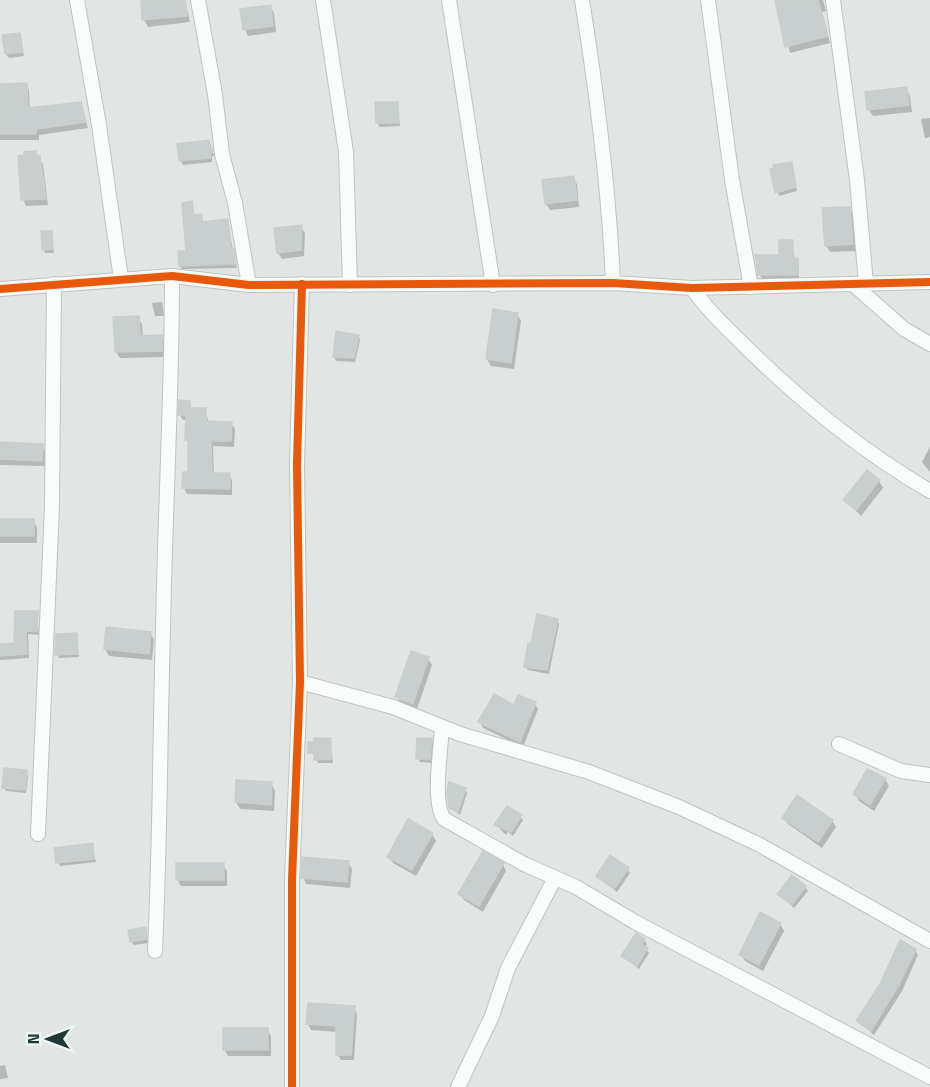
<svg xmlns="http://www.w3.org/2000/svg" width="930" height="1087" viewBox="0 0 930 1087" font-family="'Titillium Web',sans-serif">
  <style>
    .shadow { fill: #0003 }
    .building { fill: #c9cfce; stroke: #cacfce; stroke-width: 1.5 }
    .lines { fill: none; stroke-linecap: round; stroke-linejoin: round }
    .minor-casing { stroke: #bec3c2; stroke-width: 16 }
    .minor { stroke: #fafbfb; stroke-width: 14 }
    .cycleway-casing { stroke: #eef6f4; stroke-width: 11 }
    .cycleway { stroke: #e8590c; stroke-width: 8 }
  </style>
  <rect width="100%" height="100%" fill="#e1e6e5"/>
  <g class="shadow">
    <path d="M167,0H185L190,22L148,27L144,20L142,3Z"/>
    <path d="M777,0H823L826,11L822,12L830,43L790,53Z"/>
    <path d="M270,6L274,13L276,32L248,36L245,29Z"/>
    <path d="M19,34L24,56L9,58L6,54Z"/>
    <path d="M26,84L29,90L30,110L81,104L88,128L39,135V140H0V86Z"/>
    <path d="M906,89L910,96L912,112L873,116L869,110Z"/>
    <path d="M397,103L400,126L380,127L377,123Z"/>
    <path d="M930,118V137L925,138L921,119Z"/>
    <path d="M211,146L214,156H212V162L183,165L181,161Z"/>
    <path d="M35,152L43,164L48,205L26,206L23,199Z"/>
    <path d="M791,164L797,191L779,196L772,170Z"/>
    <path d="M573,178L577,184L579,207L550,210L546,204Z"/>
    <path d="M191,202L195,217L201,216L204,223L227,221L237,268L182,269L180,266L187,253Z"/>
    <path d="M849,208L853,215L856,251L830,252L826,246Z"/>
    <path d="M301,227L305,233L304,256L282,259L278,253Z"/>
    <path d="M51,232L54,253H45L43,249Z"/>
    <path d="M792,241L795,260L799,264V279H762L759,274L781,257Z"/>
    <path d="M162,302L164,316H155L152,303Z"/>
    <path d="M517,314L521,321L514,369L491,366L487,359Z"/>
    <path d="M138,318L142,324L143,337H162L165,343V357L120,358L116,352Z"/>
    <path d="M358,336L360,340L355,362L336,361L334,357Z"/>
    <path d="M189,402L192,410H205L209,423H231L235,429L234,447L213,446L214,474L229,475L232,480V495L187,494L184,488L190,474L189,444L187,440V420H183L180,415Z"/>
    <path d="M42,445L45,451V466L0,465V446Z"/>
    <path d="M930,447V472L922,462Z"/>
    <path d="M879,481L883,488L861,516L845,500Z"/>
    <path d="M0,520H33L37,527V543H0Z"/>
    <path d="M37,613L39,635L28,634L29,658L0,660V645H16Z"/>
    <path d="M557,620L559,624L549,674L528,670L525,666Z"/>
    <path d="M150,633L154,640L152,660L109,656L105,649Z"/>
    <path d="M76,634L79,657L59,658L57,654Z"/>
    <path d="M428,659L432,665L417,709L401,704L397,697Z"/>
    <path d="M535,704L538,709L523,747L483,728L480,722L515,707Z"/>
    <path d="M330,739L333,763H318L315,756L310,752Z"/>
    <path d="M431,740L434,744L432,763L420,762L418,758Z"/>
    <path d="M867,771L885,779L889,786L874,811L859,801L855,794Z"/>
    <path d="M26,772L28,776L26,793L6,791L3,787Z"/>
    <path d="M271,784L275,790L274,811L240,809L236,802Z"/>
    <path d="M465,789L467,793L460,815L451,808Z"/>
    <path d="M520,816L523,820L513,836L508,832L506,835L496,825Z"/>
    <path d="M784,818L832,821L836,827L822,848L788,824Z"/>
    <path d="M432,834L436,841L416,876L393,863L389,857Z"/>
    <path d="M92,845L96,862L60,866L58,862Z"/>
    <path d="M348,862L352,869L350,888L306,884L303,877Z"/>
    <path d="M503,864L506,871L483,912L464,900L460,894Z"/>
    <path d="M223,865L227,871V886H181L177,879Z"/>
    <path d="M627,869L630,873L617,892L597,876Z"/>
    <path d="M805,887L808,891L794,908L779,894Z"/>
    <path d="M780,924L784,931L763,971L745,961L741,955Z"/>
    <path d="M145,929L148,943L134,945L131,941Z"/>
    <path d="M636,935L644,940L647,944L645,948L649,953L639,969L623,956Z"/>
    <path d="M915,950L918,955L902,991L874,1035L858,1021Z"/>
    <path d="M354,1008L357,1014L354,1060H341L337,1054L338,1032L311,1030L308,1024Z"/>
    <path d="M267,1029L271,1036V1056H228L224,1049Z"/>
    <path d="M5,1065L8,1078L0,1079V1066Z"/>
  </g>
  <g class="building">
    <path d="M185,0L187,16L142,20L141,1Z"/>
    <path d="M775,0H818L828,36L785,47Z"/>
    <path d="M271,5L273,26L243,30L240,9Z"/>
    <path d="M20,33L23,52L5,54L2,35Z"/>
    <path d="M27,83L28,108L81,102L86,122L36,129V134H0V84Z"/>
    <path d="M907,87L909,105L867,110L865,92Z"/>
    <path d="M375,102H398L399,123H376Z"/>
    <path d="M209,140L213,152L210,153L211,158L179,161L177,144Z"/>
    <path d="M36,151V156H40L46,199L21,200L18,156L24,155V152Z"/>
    <path d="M792,162L796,187L775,193L770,169H774L773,165Z"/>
    <path d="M574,176L577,200L545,204L542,180Z"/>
    <path d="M192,201L194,215L202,214V222L228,219L231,249H234L236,264L179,266L178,251H186L182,203Z"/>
    <path d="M850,207L853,244L825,246L822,208Z"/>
    <path d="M302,225L301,250L277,253L274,228Z"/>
    <path d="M41,231H52L53,249L42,250Z"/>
    <path d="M779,240H793V258H798V275H758L755,255H779Z"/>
    <path d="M493,309L518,313L511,363L486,359Z"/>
    <path d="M139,316L140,336L162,335V351L115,352L113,317Z"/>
    <path d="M336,331L359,335L354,358L333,357Z"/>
    <path d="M179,400L190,401V408H206V421L232,422L231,441H211L212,473H230V489L182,488L183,472H188V440H185L186,415H178Z"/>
    <path d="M0,442L43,444L42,461L0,459Z"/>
    <path d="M867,470L880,480L856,510L843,500Z"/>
    <rect x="0" y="519" width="34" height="17"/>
    <path d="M15,611H38L37,631H26L27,654L0,656V644L14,643Z"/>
    <path d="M537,614L558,619L547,670L524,667L528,643L531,644Z"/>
    <path d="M106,627L151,632L149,654L104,649Z"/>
    <path d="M77,633L78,654L55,655L56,634Z"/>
    <path d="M411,651L429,657L413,704L395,697Z"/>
    <path d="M494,694L514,705L518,695L536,702L520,742L478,722Z"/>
    <path d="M314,738H331V759L314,760V753H308V742H314Z"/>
    <path d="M417,738H432L430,759H416Z"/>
    <path d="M4,768L27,770L25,790L2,788Z"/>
    <path d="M867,769L886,778L870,805L853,794Z"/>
    <path d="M236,780L272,782L271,805L235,802Z"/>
    <path d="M449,782L466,788L458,812L449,808L447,790Z"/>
    <path d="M797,795L833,820L818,842L782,818Z"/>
    <path d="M507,806L522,815L511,832L494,825Z"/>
    <path d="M408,819L433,833L412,870L387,857Z"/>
    <path d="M93,843L94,859L56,863L54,848Z"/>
    <path d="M483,851L504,863L479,906L458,894Z"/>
    <path d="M610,855L629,868L614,889L596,876Z"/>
    <path d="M302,857L349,861L347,882L301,878Z"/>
    <rect x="176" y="863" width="48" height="17"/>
    <path d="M792,875L806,886L792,905L777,894Z"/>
    <path d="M760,912L781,923L759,965L739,955Z"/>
    <path d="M146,927L147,939L130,942L128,930Z"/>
    <path d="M636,933L645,939L642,944L648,948L637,966L621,956Z"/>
    <path d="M900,940L916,949L899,985L871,1031L856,1021L880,984Z"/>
    <path d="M308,1003L355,1006L351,1055H336V1026L306,1024Z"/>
    <rect x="223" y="1028" width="45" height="22"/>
  </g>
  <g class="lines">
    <g class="minor-casing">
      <g id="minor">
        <path d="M77,0L99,125L121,279"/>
        <path d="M198,0L215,94L222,154L235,203L249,285"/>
        <path d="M323,0L346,152L350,285"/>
        <path d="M449,0L493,285"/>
        <path d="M582,0C597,94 609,188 613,283"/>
        <path d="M708,0L732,180L751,287"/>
        <path d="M833,0L857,180L866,284"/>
        <path d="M854,285L904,329L930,344"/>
        <path d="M692,288C708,311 728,329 748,349C803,403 863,452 930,491"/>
        <path d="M0,289L172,276L249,285L613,283L692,288L930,282"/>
        <path d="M300,682L393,707L460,734L589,772L679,807L758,844L930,941"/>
        <path d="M442,727C441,749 432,802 444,819L524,864L576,887L635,922L930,1077"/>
        <path d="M839,744L901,771L930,775"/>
        <path d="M38,834L52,506L54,284"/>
        <path d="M155,951C160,844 160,737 163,629C165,511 172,394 172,276"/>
        <path d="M292,1087V880L300,682L297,464L302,284"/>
        <path d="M458,1087L492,1016L508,968L555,878"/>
      </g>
    </g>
    <use href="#minor" class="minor"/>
    <g class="cycleway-casing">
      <g id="cycleway">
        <path d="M0,289L172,276L249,285L613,283L692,288L930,282"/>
        <path d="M292,1087V880L300,682L297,464L302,284"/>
      </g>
    </g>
    <use href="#cycleway" class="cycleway"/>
  </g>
  <g transform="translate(48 1039) rotate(270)" stroke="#eef6f4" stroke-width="4.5" paint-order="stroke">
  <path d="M0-4.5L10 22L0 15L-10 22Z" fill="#203836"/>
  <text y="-9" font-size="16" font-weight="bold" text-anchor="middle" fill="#203836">N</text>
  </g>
</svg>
